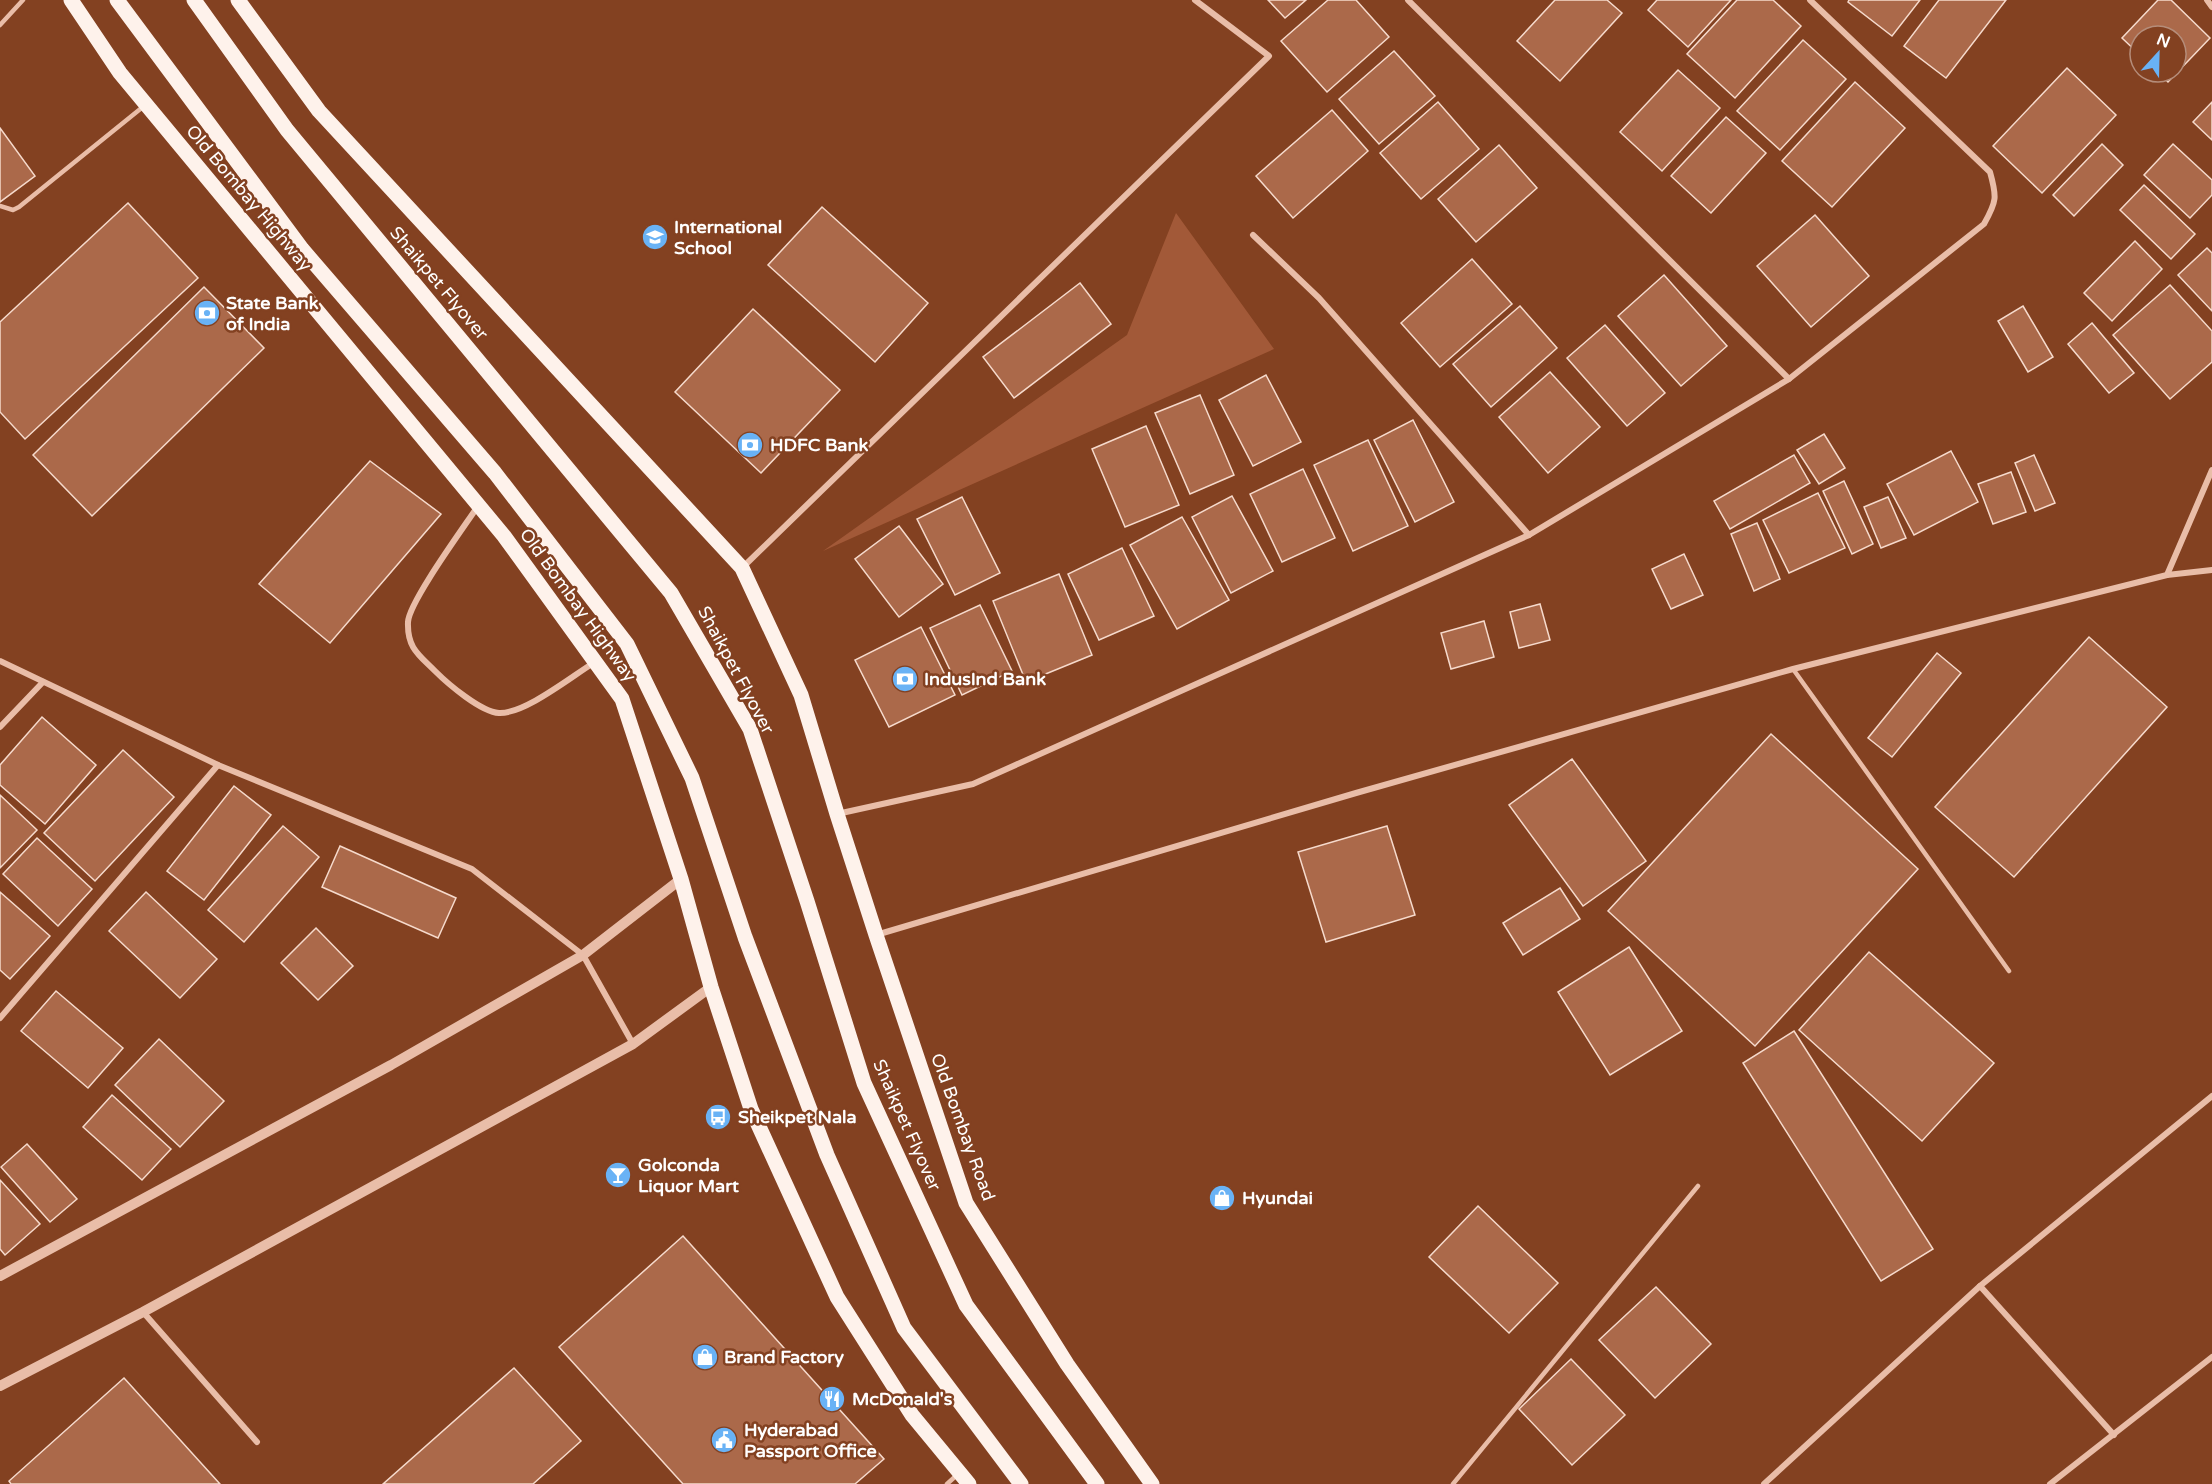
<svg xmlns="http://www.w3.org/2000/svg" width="2212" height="1484" viewBox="0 0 2212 1484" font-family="'Varela Round',sans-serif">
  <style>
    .green { fill: #a25938 }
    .building { fill: #ab694a; stroke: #f6dacc; stroke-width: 1.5 }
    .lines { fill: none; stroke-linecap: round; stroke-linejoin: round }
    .service { stroke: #e9bda8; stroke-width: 4.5 }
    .minor { stroke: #e9bda8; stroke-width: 6 }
    .tertiary { stroke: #e9bda8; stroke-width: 10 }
    .primary { stroke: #fef2eb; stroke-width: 15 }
    .labels { text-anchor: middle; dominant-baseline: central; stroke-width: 5; stroke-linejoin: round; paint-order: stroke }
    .street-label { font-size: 18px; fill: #fff; stroke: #834121 }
    .poi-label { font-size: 18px; font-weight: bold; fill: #fff; stroke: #834121; text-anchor: start }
  </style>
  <rect width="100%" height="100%" fill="#834121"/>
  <path class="green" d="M1176,213L1274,349L823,551L1127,335Z"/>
  <g class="building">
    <path d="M1268,0H1306L1285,18Z"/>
    <path d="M1328,0H1356L1389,37L1327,92L1281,41Z"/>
    <path d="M1555,0H1607L1622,13L1560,81L1517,41Z"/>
    <path d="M1657,0H1731L1688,47L1648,10Z"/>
    <path d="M1737,0H1773L1801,26L1735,98L1687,54Z"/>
    <path d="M1849,0H1920L1892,36L1848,2Z"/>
    <path d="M1939,0H2006L1946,78L1904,46Z"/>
    <path d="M2158,0H2171L2210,38L2168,82L2158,72H2176V36H2140V55L2122,38Z"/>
    <path d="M1803,40L1846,79L1780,150L1737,111Z"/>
    <path d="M1394,51L1435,96L1379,144L1339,99Z"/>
    <path d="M2067,68L2116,115L2042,193L1993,146Z"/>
    <path d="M1678,70L1720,108L1662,171L1620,132Z"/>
    <path d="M1855,82L1905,128L1832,207L1782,161Z"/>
    <path d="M1438,102L1479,149L1421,199L1380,153Z"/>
    <path d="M2212,102V140L2193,122Z"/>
    <path d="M1332,110L1368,151L1293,218L1256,176Z"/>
    <path d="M1726,117L1766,153L1711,213L1671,176Z"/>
    <path d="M0,128L35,176L0,202Z"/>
    <path d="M2102,144L2123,165L2074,216L2053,195Z"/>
    <path d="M2173,144L2212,180V195L2190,218L2144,175Z"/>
    <path d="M1499,145L1537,188L1476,242L1438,199Z"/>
    <path d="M2144,185L2195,234L2171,259L2120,210Z"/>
    <path d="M128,203L198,278L25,439L0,412V322Z"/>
    <path d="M822,207L928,303L875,362L768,265Z"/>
    <path d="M1815,215L1869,276L1811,327L1757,266Z"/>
    <path d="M2135,241L2162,269L2112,321L2084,293Z"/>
    <path d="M2207,248L2212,253V311L2178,275Z"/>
    <path d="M1472,259L1512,304L1440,367L1401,323Z"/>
    <path d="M1664,275L1727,346L1681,386L1618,316Z"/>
    <path d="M1080,283L1111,324L1014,398L983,357Z"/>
    <path d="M2170,285L2212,331V362L2170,399L2113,335Z"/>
    <path d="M204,287L264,348L92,516L33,455Z"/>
    <path d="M1520,306L1557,348L1491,407L1453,364Z"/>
    <path d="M2023,306L2053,357L2028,372L1998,321Z"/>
    <path d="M753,309L840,390L761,473L675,392Z"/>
    <path d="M2092,323L2134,373L2109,393L2068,344Z"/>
    <path d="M1605,325L1665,393L1627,426L1567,358Z"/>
    <path d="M1550,372L1600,427L1548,473L1499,417Z"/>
    <path d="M1266,375L1301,442L1253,466L1219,400Z"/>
    <path d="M1200,395L1234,475L1190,494L1155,413Z"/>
    <path d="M1413,420L1454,502L1415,522L1374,440Z"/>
    <path d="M1146,426L1179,505L1125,527L1092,449Z"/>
    <path d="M1824,434L1845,468L1819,484L1797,450Z"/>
    <path d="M1368,440L1408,526L1353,551L1314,465Z"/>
    <path d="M1951,451L1978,502L1914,535L1887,484Z"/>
    <path d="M1794,455L1810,483L1730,529L1714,501Z"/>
    <path d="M2034,455L2055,503L2035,511L2015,463Z"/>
    <path d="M370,461L441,514L330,643L259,584Z"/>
    <path d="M1303,469L1335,538L1282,562L1250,494Z"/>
    <path d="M2011,472L2026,512L1993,524L1978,484Z"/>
    <path d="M1844,481L1873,544L1852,554L1823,491Z"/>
    <path d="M1818,493L1845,548L1789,573L1763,520Z"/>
    <path d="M1232,496L1273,571L1231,593L1192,517Z"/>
    <path d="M962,497L1000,573L955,595L917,519Z"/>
    <path d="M1888,497L1906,538L1881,548L1864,507Z"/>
    <path d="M1182,517L1229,600L1177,629L1130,545Z"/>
    <path d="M1757,523L1780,579L1754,591L1731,534Z"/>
    <path d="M899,526L943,584L899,617L855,559Z"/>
    <path d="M1122,548L1154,616L1099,640L1068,574Z"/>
    <path d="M1684,554L1703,595L1671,609L1652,569Z"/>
    <path d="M1059,574L1092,655L1026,682L993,601Z"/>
    <path d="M1540,604L1550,640L1519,648L1510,612Z"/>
    <path d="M980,605L1012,671L962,695L930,628Z"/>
    <path d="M1484,621L1494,657L1451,669L1441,633Z"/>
    <path d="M921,627L955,695L889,727L855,660Z"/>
    <path d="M2089,637L2167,707L2014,877L1935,807Z"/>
    <path d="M1937,653L1961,673L1892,757L1868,738Z"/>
    <path d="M42,717L96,765L45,824L0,785V765Z"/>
    <path d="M1771,734L1918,869L1755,1046L1608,911Z"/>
    <path d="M123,750L174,797L95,881L44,833Z"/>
    <path d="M1572,759L1646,861L1583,906L1509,805Z"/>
    <path d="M234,786L271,815L204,900L167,871Z"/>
    <path d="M0,795L37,830L0,868Z"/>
    <path d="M283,826L319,857L244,942L208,910Z"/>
    <path d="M1387,826L1415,915L1326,942L1298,852Z"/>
    <path d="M37,838L92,889L58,926L3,874Z"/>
    <path d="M340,846L456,898L438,938L322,887Z"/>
    <path d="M1560,888L1580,919L1523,955L1503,923Z"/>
    <path d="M0,892L50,936L10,979L0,970Z"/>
    <path d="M146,892L217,959L180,998L109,931Z"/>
    <path d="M316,928L353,966L318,1000L281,963Z"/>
    <path d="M1629,947L1682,1031L1610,1075L1558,992Z"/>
    <path d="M1869,952L1994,1063L1922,1141L1799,1030Z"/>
    <path d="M56,991L123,1048L88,1088L21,1031Z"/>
    <path d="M1794,1031L1933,1249L1881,1281L1743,1063Z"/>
    <path d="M159,1039L224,1101L180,1147L115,1085Z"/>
    <path d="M112,1095L171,1149L142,1180L83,1127Z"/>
    <path d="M27,1144L77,1199L50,1222L1,1167Z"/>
    <path d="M0,1180L40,1224L5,1255L0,1249Z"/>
    <path d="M1478,1206L1558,1283L1509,1333L1429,1257Z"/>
    <path d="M683,1236L884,1459L855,1484H683L559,1347Z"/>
    <path d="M1656,1287L1711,1344L1655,1398L1599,1340Z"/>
    <path d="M1571,1359L1625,1415L1572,1465L1519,1409Z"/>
    <path d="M514,1368L581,1441L533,1484H383Z"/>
    <path d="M124,1378L220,1484H11L9,1481Z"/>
  </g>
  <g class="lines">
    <g class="service">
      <path d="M0,25L23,0"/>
      <path d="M0,206L13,210L19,207L144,106"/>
      <path d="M1793,669L2009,971"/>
      <path d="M947,1484L958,1474"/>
      <path d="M1453,1484L1698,1186"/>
    </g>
    <g class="minor">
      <path d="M1408,0L1789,379"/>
      <path d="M2207,0L2212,7"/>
      <path d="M1253,235L1319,298L1529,535"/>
      <path d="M478,506C464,527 409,602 408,622C407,648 419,655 435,671C448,684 481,712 499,713C525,714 572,676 595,662"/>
      <path d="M742,568L1269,56L1195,0"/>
      <path d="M2167,575L2212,570"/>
      <path d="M0,661L218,765L472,869L583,955L633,1044"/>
      <path d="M0,727L43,682"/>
      <path d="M837,814L973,784L1529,535L1789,379L1984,224C1997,201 1997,197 1990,172L1810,0"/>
      <path d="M876,935L1356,793L1793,669L2167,575L2212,470"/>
      <path d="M0,1018L218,765"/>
      <path d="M1980,1286L2114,1435"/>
      <path d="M143,1312L257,1442"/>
      <path d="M1764,1484L1980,1286L2212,1096"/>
      <path d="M2050,1484L2212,1357"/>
    </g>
    <g class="tertiary">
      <path d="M0,1276L391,1065L583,955L681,879"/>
      <path d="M0,1386L143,1312L633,1044L711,987"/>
    </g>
    <g class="primary">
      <path d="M71,0L120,73L504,536L622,699L681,879L711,987L751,1109L837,1297L912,1415L969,1484"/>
      <path d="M117,0L302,249L495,473L627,644L692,778L745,937L827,1155L904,1328L1021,1484"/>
      <path d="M194,0L287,130L671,593L750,729L807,901L864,1083L966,1305L1097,1484"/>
      <path d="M238,0L319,111L742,568L801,695L837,814L876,935L966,1203L1067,1364L1152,1484"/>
    </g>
  </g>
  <defs>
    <g id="school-disc" transform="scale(1.35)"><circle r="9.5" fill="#69b2f5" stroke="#834121"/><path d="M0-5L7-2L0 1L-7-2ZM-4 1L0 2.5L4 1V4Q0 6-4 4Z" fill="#fff"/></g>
    <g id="bank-disc" transform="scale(1.35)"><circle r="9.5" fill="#69b2f5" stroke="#834121"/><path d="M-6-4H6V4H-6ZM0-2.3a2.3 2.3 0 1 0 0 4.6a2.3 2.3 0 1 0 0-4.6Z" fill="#fff"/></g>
    <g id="bus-disc" transform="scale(1.35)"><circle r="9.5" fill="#69b2f5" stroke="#834121"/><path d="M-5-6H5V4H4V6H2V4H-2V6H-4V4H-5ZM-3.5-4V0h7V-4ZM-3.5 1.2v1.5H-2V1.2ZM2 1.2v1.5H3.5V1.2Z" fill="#fff"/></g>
    <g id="bar-disc" transform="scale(1.35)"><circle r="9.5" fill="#69b2f5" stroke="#834121"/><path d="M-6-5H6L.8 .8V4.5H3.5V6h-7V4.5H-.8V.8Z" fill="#fff"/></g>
    <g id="shop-disc" transform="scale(1.35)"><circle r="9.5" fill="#69b2f5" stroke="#834121"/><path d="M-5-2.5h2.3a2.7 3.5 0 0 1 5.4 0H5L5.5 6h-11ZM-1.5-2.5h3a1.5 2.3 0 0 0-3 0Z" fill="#fff"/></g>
    <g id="restaurant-disc" transform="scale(1.35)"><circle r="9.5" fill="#69b2f5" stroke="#834121"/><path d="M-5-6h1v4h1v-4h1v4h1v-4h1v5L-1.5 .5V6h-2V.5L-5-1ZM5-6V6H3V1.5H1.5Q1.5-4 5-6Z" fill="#fff"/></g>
    <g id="civic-disc" transform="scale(1.35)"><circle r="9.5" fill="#69b2f5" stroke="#834121"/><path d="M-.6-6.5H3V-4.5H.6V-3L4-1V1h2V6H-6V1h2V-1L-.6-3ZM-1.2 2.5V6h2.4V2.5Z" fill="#fff"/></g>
  </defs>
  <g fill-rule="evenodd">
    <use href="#school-disc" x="655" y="237"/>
    <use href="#bank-disc" x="207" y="313"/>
    <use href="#bank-disc" x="750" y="445"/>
    <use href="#bank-disc" x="905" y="679"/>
    <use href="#bus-disc" x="718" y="1117"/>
    <use href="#bar-disc" x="618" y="1175"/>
    <use href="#shop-disc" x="1222" y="1198"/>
    <use href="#shop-disc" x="705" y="1357"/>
    <use href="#restaurant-disc" x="832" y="1399"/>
    <use href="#civic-disc" x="724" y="1440"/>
  </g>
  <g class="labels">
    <g class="street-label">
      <text transform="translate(249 198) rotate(50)">Old Bombay Highway</text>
      <text transform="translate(439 283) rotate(50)">Shaikpet Flyover</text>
      <text transform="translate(578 605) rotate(54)">Old Bombay Highway</text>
      <text transform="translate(736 670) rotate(62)">Shaikpet Flyover</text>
      <text transform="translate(907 1125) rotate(66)">Shaikpet Flyover</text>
      <text transform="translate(963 1127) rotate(70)">Old Bombay Road</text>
    </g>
    <g class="poi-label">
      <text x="674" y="227">International<tspan x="674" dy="21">School</tspan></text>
      <text x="226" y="303">State Bank<tspan x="226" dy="21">of India</tspan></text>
      <text x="770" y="445">HDFC Bank</text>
      <text x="924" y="679">IndusInd Bank</text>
      <text x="738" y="1117">Sheikpet Nala</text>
      <text x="638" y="1165">Golconda<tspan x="638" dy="21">Liquor Mart</tspan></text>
      <text x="1242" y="1198">Hyundai</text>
      <text x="724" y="1357">Brand Factory</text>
      <text x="852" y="1399">McDonald's</text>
      <text x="744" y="1430">Hyderabad<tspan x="744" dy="21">Passport Office</tspan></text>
    </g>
  </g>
  <g transform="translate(2158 54) rotate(22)"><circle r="28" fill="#834121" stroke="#b58d7a" stroke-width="1.5"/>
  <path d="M0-4.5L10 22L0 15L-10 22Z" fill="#69b2f5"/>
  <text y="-9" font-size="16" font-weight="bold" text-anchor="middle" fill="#ffffff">N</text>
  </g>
</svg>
